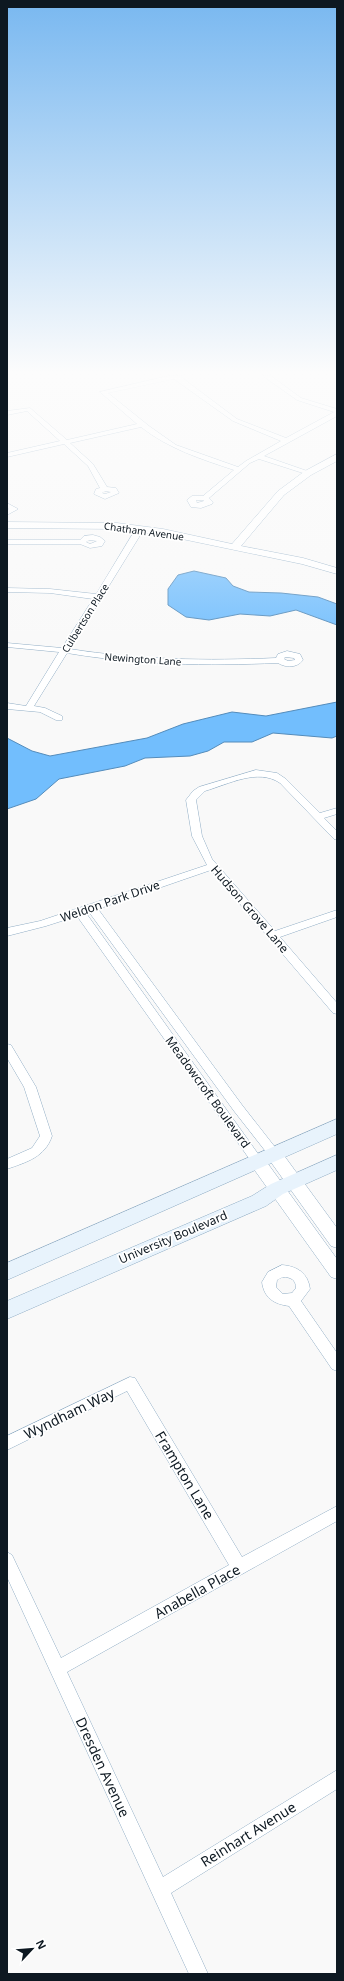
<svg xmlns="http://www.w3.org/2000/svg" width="344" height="1981" viewBox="0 0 344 1981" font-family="'Noto Sans',sans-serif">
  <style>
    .water { fill: #72befd; stroke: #548cbb }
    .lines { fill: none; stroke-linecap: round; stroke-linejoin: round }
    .minor-casing { stroke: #90adc5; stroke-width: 1 }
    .tertiary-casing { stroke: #90adc5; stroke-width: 1 }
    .secondary-casing { stroke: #90adc5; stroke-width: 1 }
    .minor { fill: #fff; fill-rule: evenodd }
    .tertiary { fill: #fff; fill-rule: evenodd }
    .secondary { fill: #e8f3fc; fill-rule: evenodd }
    .labels { text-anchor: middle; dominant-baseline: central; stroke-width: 3.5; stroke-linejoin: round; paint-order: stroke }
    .far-street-label { font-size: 10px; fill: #0d1821; stroke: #fff }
    .street-label { font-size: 12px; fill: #0d1821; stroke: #fff }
    .near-street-label { font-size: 14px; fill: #0d1821; stroke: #fff }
  </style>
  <rect width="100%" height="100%" fill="#f9f9f9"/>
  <g class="water">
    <path d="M194,571L226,578L233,586L249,592L281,593L318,597L337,604V625L296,610L270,616L240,614L209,620L186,617L168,605V589L178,575Z"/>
    <path d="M337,702V736L332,738L273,733L252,742H224L208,751L190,756L145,758L125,766L59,779L36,799L7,809V738L32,751L50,756L147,738L183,724L232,712L266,716Z"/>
  </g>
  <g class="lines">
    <g class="minor-casing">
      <g id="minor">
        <path d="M168,376H182L181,377L237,419L286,438L334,412L297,400L263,376H271L301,398L337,409V416L264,456L310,472V474H306L259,459L250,463L209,498L213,502L212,504L201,508L191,507L187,500L192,496H203L234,470C201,459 169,449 141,427L70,443L93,464L107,487L116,488L119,493L105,499L94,494L96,489L100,488L88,466L64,444L7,457V453L60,441L27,411L7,415V411L30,408L67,440L137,424L100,392ZM174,379L233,421L281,441L246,461L238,467L176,445L149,426L108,393ZM105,491L111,492L105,494L102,493ZM196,500H203L204,501L197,503Z"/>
        <path d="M7,503L18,509L7,515V510L9,509L7,508Z"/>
        <path d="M137,527L144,529L70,649C139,660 207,661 276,658L278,654L287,651L300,654L303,660C297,668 286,668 278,663C207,666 137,665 67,653L34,706L45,708L62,716V720H56L40,712L7,709V703L26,706L59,652L7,647V643L62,648L93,599L50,593L7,592V588L50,589L96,594ZM285,657L294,658L295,660L288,661L284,659Z"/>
        <path d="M93,535L100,537L105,541L102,546L90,548L80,544H7V540H80L84,536ZM89,540L97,541L90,544L86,542Z"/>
        <path d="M256,770L277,773L286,779L320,813L337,808V814L324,818L337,831V840L334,839L280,783C258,768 229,784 205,791L196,800L202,836L212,859L275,931L337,910V917L280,937L337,1003V1014L333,1013L211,870L98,909L242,1105L278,1151L280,1154L278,1157L274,1159L270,1157L234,1111L89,912L86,913L261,1158L263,1161L261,1164L257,1166L253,1164L77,916L46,926L7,936V928L40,921L207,865L192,836L186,800L193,791L199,787Z"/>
        <path d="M7,1044L11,1045L36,1087L52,1136C45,1157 27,1162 7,1169V1159L32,1148L40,1136L24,1087L7,1058Z"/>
        <path d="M282,1265C297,1266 308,1273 310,1289L301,1301L337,1353V1371L332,1369L289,1306C274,1304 264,1298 262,1282L268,1272ZM283,1277C291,1277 296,1280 296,1288L292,1293L283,1294L276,1287L277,1280Z"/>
        <path d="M130,1377L135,1378L242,1557L337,1506V1521L67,1672L163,1877L337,1770V1789L171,1893L208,1974H189L7,1577V1552L12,1555L61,1658L229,1565L127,1391L7,1450V1436Z"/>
      </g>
    </g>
    <g class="tertiary-casing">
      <g id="tertiary">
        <path d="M337,454V461L311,475L284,495L241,546L303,558L337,568V574L302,564L163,535L117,529L7,528V522L117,523L163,529L232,544L278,491L305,471Z"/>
        <path d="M274,1148L280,1150L337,1228V1248L331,1246L268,1158L266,1154L268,1150Z"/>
        <path d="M257,1155L263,1157L337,1259V1279L331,1277L251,1165L249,1161L251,1157Z"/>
      </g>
    </g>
    <g class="secondary-casing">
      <g id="secondary">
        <path d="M337,1119V1134L7,1280V1263Z"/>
        <path d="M337,1155V1170L283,1194L266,1206L7,1319V1301L252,1196L271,1184Z"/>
      </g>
    </g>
    <use href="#minor" class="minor"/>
    <use href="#tertiary" class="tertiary"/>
    <use href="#secondary" class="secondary"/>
  </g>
  <linearGradient id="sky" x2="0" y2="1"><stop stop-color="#79b8f0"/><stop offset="0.57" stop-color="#fcfcfc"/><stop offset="1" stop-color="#fcfcfc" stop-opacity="0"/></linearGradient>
  <rect width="344" height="654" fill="url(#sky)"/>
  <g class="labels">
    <g class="far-street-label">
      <text transform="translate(144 531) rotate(8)">Chatham Avenue</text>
      <text transform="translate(85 618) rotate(-58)">Culbertson Place</text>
      <text transform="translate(143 659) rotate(4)">Newington Lane</text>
    </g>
    <g class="street-label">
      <text transform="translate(110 901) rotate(-19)">Weldon Park Drive</text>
      <text transform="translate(250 909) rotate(49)">Hudson Grove Lane</text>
      <text transform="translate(208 1092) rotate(54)">Meadowcroft Boulevard</text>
      <text transform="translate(173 1237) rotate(-23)">University Boulevard</text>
    </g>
    <g class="near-street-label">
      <text transform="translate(69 1413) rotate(-26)">Wyndham Way</text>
      <text transform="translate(185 1475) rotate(59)">Frampton Lane</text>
      <text transform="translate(197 1591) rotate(-29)">Anabella Place</text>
      <text transform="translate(103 1767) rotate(65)">Dresden Avenue</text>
      <text transform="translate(248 1834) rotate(-32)">Reinhart Avenue</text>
    </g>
  </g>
  <rect width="344" height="1981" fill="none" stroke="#0d1821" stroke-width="16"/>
  <g transform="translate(32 1949) rotate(64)" stroke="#ffffff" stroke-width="3" paint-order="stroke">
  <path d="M0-3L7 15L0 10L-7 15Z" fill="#0d1821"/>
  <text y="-6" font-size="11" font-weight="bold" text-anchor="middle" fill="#0d1821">N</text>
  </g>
</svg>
